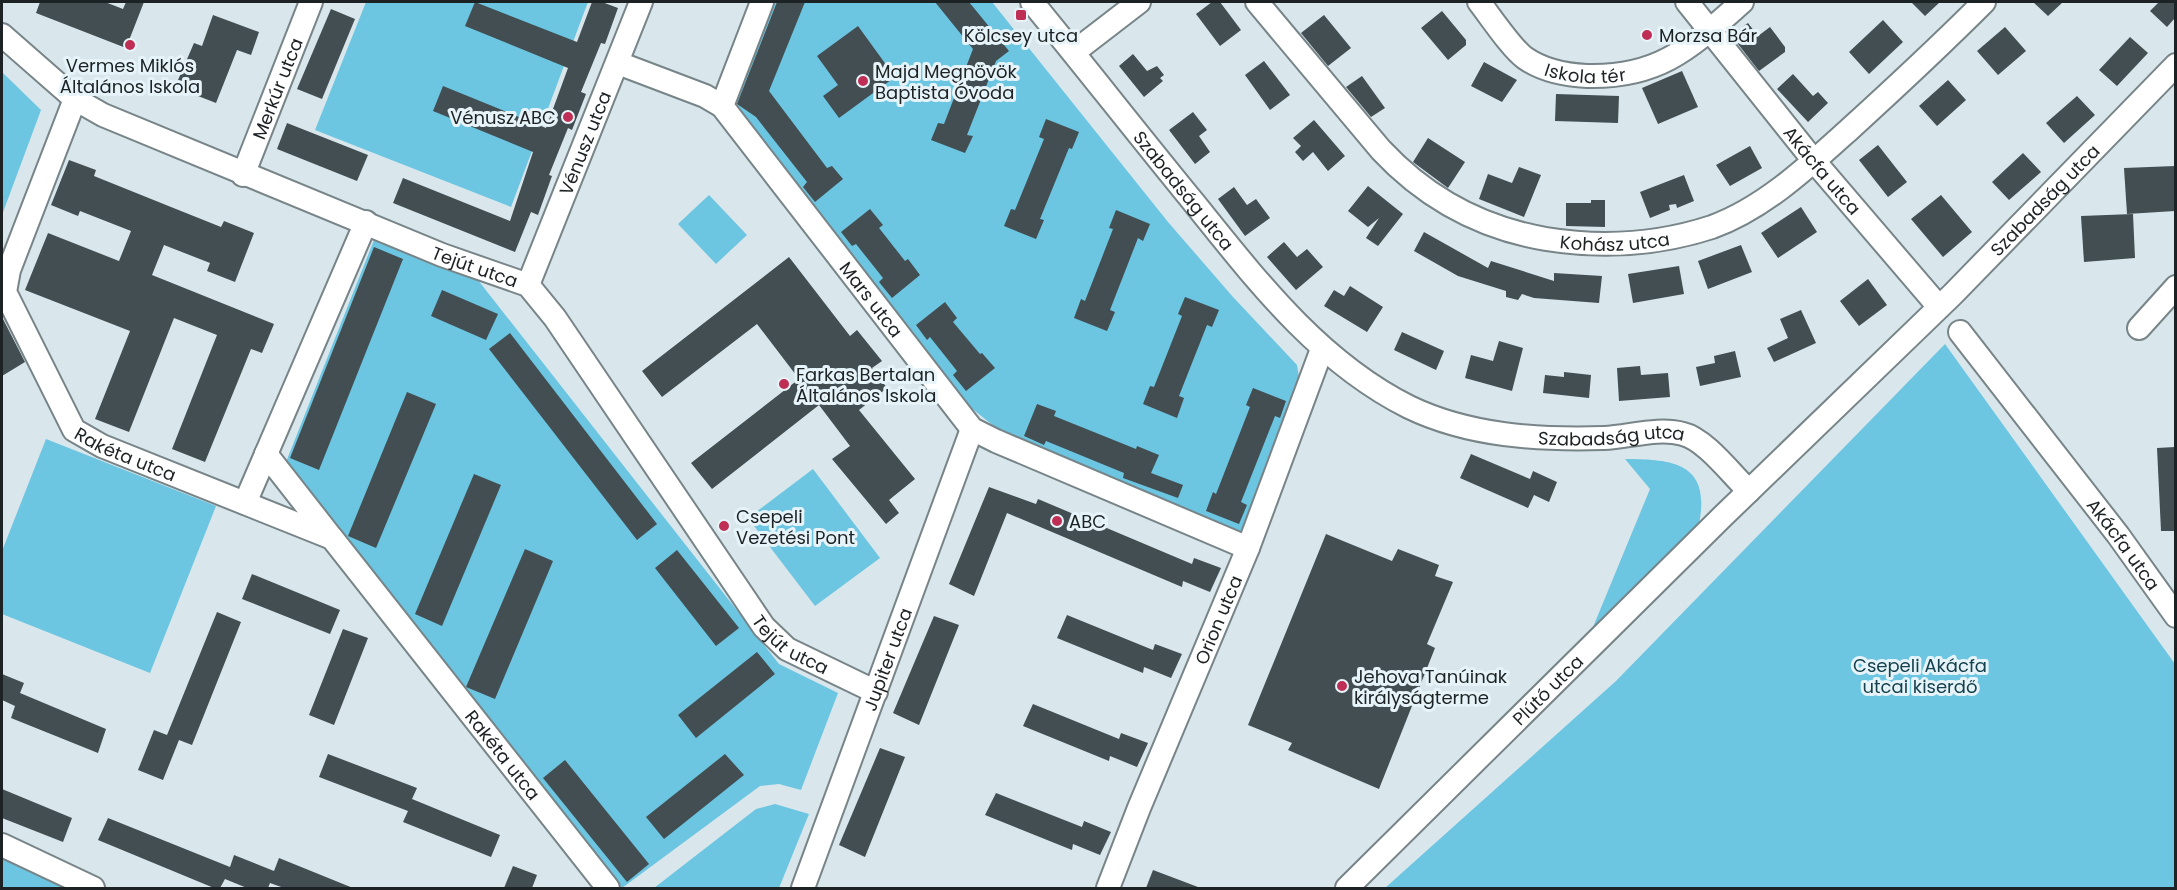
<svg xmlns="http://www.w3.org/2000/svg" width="2177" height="890" viewBox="0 0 2177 890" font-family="Poppins,sans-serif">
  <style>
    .green { fill: #6cc5e1 }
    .building { fill: #424e52 }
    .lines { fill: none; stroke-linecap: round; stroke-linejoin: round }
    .minor-casing { stroke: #778488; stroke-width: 26 }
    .minor { stroke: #fff; stroke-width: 22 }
    .poi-dot { fill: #bf2f55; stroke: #e6f4f9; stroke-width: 2 }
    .labels { text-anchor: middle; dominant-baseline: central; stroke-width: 6; stroke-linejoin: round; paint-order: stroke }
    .poi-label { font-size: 18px; fill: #1d2224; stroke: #e6f4f9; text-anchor: start }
    .street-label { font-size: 18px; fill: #1d2224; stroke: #e6f4f9 }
    .park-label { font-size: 18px; fill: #14414d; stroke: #e6f4f9 }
  </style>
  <rect width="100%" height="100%" fill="#d9e7ec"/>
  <g class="green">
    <path d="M366,2H588L511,207L315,130Z"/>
    <path d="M768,2H992L1168,222L1233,297L1297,365L1300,383L1242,531L1231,532L1005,435L970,407L729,102Z"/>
    <path d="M2,72L41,110L2,215Z"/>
    <path d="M709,195L747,235L716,264L678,224Z"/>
    <path d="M374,240L474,275L779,664L838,693L801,790L779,784L760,786L622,888L286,462Z"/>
    <path d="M1945,344L2175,664V888H1385L1616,681Z"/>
    <path d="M46,439L216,506L150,673L2,614V551Z"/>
    <path d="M1625,459C1675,459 1711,464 1699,524L1591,632L1650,489Z"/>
    <path d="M813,469L880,558L815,606L748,518Z"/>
    <path d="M775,804L809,814L779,888H654L756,809Z"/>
    <path d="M2,848L95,888H2Z"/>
  </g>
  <g class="building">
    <path d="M40,2H105L123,9L126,2H144L126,48L36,13Z"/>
    <path d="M475,2L577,42L592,2H602L618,8L605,44L601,43L581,92L586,94L572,130L568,128L549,175L552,176L538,215L531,212L515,252L393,203L403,178L510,221L533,152L433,111L443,86L546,128L568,68L465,26Z"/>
    <path d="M777,2H805L769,91L827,168L832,166L843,179L815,202L803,187L807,182L756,117L737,104Z"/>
    <path d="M935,2H969L1009,51L996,61L967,135L973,136L965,153L931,140L938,123L944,124L973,49Z"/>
    <path d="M1212,2H1220L1241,30L1220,46L1196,14Z"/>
    <path d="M1911,2H1940L1925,16Z"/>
    <path d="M2033,2H2063L2048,16Z"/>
    <path d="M2159,2H2175V18L2167,27L2150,11Z"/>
    <path d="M331,9L355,19L322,99L297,89Z"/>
    <path d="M1442,11L1466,40V45L1448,60L1421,28Z"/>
    <path d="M213,15L259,32L251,55L237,50L216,103L175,87L194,43L202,46Z"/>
    <path d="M1324,15L1351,48L1328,66L1301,33Z"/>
    <path d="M1883,20L1903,42L1869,74L1849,52Z"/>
    <path d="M1748,23L1758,36L1770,27L1785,47V52L1759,71L1731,35Z"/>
    <path d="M858,26L895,77L839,118L823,96L838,85L817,56Z"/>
    <path d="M2005,27L2026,51L1998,75L1977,51Z"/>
    <path d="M2130,37L2148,53L2117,86L2099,70Z"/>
    <path d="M1133,54L1147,71L1157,66L1164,75L1160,78L1163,81L1144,97L1119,66Z"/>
    <path d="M1264,61L1290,95L1270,110L1245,75Z"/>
    <path d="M1484,62L1517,80L1502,102L1471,86Z"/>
    <path d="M1682,71L1698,107L1658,124L1642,88Z"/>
    <path d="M1793,74L1813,96L1818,92L1828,103L1808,122L1777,89Z"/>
    <path d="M1362,76L1385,108L1371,117L1346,87Z"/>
    <path d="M1948,80L1966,100L1937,126L1919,106Z"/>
    <path d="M1556,94L1619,96L1618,123L1555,121Z"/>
    <path d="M2077,96L2095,115L2064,143L2046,123Z"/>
    <path d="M1193,112L1207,130L1199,136L1210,152L1195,164L1169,130Z"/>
    <path d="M1046,119L1079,132L1072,149L1069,148L1040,219L1044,220L1036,239L1004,226L1011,209L1015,210L1044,139L1039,137Z"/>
    <path d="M1314,120L1345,156L1328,171L1313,152L1303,161L1295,152L1301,146L1293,138Z"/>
    <path d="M287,123L368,155L357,181L277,149Z"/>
    <path d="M1428,138L1465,162L1448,188L1413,162Z"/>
    <path d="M1878,145L1907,182L1888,197L1859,160Z"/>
    <path d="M1750,146L1762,168L1730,186L1716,165Z"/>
    <path d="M2023,153L2041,172L2009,200L1992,182Z"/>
    <path d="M69,160L96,170L94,176L171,207L221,227L224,221L254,233L235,282L207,271L210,263L164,245L152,275L274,324L262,353L251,349L205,462L172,449L217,335L174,318L129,432L95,419L130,331L25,290L48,233L119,261L131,231L80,211L78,216L51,205Z"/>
    <path d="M2175,166V211L2127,214L2124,168Z"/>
    <path d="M1519,167L1541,175L1524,217L1479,199L1488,174L1512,183Z"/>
    <path d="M1684,175L1694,201L1677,208L1676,204L1669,205L1670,210L1650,218L1640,192Z"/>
    <path d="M1368,186L1403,214L1378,246L1366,238L1379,218L1368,227L1348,211Z"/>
    <path d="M1234,187L1247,205L1256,199L1270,218L1245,236L1218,199Z"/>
    <path d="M1941,195L1972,232L1943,257L1911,219Z"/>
    <path d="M1591,200H1605V227L1566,226V203H1591Z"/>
    <path d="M1801,207L1817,232L1778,258L1761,233Z"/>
    <path d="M870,209L883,225L879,228L905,261L908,259L920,275L892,298L879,282L883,278L856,244L852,246L841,232Z"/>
    <path d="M1116,210L1150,224L1143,241L1138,238L1110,310L1115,312L1107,331L1074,318L1081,299L1085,301L1113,229L1109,228Z"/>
    <path d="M2133,214L2135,258L2084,262L2081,216Z"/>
    <path d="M1424,232L1488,268L1491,261L1554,281V273L1602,276L1599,303L1534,298L1522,294L1518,300L1506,297V291L1458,276L1414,251Z"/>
    <path d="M1284,242L1297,257L1307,249L1323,267L1296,290L1267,257Z"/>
    <path d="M1741,245L1752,272L1708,289L1698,261Z"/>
    <path d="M374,247L403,259L319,470L290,458Z"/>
    <path d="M789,257L850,336L857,330L882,361L872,368L887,388L859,410L915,479L889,500L899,513L886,524L832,459L850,446L819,405L712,489L691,463L799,379L757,324L662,397L642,371Z"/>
    <path d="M1679,266L1684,294L1633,303L1628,274Z"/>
    <path d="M1868,279L1887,305L1859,326L1840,301Z"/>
    <path d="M1350,286L1383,307L1367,332L1324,306L1334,290L1344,296Z"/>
    <path d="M442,290L498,314L486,340L431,316Z"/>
    <path d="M1185,297L1219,310L1212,327L1207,325L1179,396L1184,398L1177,418L1143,404L1150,386L1154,387L1182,316L1178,314Z"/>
    <path d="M945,302L957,318L953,322L980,354L982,353L995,368L966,391L953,375L957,371L930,337L927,340L916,325Z"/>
    <path d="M1801,310L1816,343L1774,362L1767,348L1788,338L1780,319Z"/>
    <path d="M2,317L25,362L2,376Z"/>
    <path d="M1402,332L1444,351L1436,370L1394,350Z"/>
    <path d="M510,333L657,524L637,540L489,349Z"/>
    <path d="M1499,341L1523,348L1512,391L1465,378L1471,355L1493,361Z"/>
    <path d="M1735,351L1741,377L1700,386L1696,367L1715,363L1714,356Z"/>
    <path d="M1640,366L1641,375L1668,373L1670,397L1619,401L1617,368Z"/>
    <path d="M1564,372L1591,375L1589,398L1543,393L1545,375L1564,377Z"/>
    <path d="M1253,388L1286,401L1280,418L1275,416L1241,502L1247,505L1239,524L1206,511L1213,492L1216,494L1250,407L1246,405Z"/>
    <path d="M407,392L436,404L376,548L348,536Z"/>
    <path d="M1037,404L1056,411L1054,416L1136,449L1137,446L1159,455L1151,473L1183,485L1178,498L1123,478L1124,473L1046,441L1044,445L1024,436Z"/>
    <path d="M2175,447V531H2161L2157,448Z"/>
    <path d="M1471,454L1530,479L1533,471L1557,482L1549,502L1534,495L1528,508L1460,478Z"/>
    <path d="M474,474L501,485L442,626L415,614Z"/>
    <path d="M989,487L1036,504L1038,499L1192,564L1194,558L1221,568L1210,592L1183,581L1182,587L1007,513L974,596L949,584Z"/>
    <path d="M1326,534L1392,561L1398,549L1439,565L1435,576L1453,582L1427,644L1435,648L1379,789L1288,750L1292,743L1248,725Z"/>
    <path d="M525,549L553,561L495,699L466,687Z"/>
    <path d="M677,550L739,628L716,646L655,568Z"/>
    <path d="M252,574L340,610L330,634L242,599Z"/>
    <path d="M217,612L241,622L192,745L179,740L163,780L138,770L154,730L167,735Z"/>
    <path d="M1067,615L1153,650L1155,644L1182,654L1171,678L1144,667L1143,673L1057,638Z"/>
    <path d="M934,616L959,625L919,725L893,713Z"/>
    <path d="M343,629L368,638L334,725L309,715Z"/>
    <path d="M757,652L775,674L696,738L678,715Z"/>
    <path d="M2,674L24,683L20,693L106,729L98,753L11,718L15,706L2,700Z"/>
    <path d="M1033,704L1119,739L1121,733L1148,743L1137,767L1110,756L1109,761L1023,726Z"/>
    <path d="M880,748L905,757L865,857L839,845Z"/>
    <path d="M328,754L417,788L412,799L500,835L491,857L403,822L408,811L319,777Z"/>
    <path d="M725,754L744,775L664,839L646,817Z"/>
    <path d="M565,760L649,864L627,882L543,778Z"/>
    <path d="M2,789L72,818L63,842L2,818Z"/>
    <path d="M996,793L1082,827L1084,821L1111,832L1100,855L1073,844L1072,850L985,815Z"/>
    <path d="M108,818L230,867L234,855L274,871L279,858L353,888H284L270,883L268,888H247L225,879L220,888H214L98,840Z"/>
    <path d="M513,866L537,875L532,888H504Z"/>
    <path d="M1153,870L1198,887V888H1146Z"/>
  </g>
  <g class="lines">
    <g class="minor-casing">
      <g id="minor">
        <path id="s1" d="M1032,2C1087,69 1140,137 1195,204C1257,281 1319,362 1409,407C1469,436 1538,440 1604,438C1629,437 1658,427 1683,434C1705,439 1732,475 1749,491"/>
        <path id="s2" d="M1257,2L1381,150C1425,197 1481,228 1546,239C1602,248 1657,245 1712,227C1765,208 1811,164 1852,127C1897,86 1941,45 1984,2"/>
        <path id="s3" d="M1479,2C1490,16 1512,49 1525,58C1542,70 1567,75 1587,76C1660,78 1691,47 1742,2"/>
        <path id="s4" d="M1687,2L1814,161L1939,307"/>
        <path id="s5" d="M2,35L75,99L103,115L442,255L528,285L555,318L764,627L787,649L876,692"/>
        <path d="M1074,52L1139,2"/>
        <path id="s6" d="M618,63L705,96L722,106L972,429L996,441L1248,548"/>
        <path id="s7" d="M75,99L9,270L5,292L74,430L102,446L332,538L608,888"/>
        <path d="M722,106L762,2"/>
        <path id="s8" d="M243,175L311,2"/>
        <path id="s9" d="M528,285L641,2"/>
        <path d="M2139,328L2176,287"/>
        <path id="s10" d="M1960,332L2118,535L2176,616"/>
        <path d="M266,454L331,537"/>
        <path d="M245,503L366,222"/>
        <path d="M2,845L93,888"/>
        <path id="s11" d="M803,888L972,429"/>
        <path id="s12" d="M1108,888L1139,808L1248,548L1322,349"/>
        <path id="s13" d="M1347,888L1722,517L1953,294L2176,65"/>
      </g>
    </g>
    <use href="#minor" class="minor"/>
  </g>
  <g class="poi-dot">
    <rect x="1015" y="9" width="12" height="12" rx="3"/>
    <circle cx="1647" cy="35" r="6"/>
    <circle cx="130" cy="45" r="6"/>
    <circle cx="863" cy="81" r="6"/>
    <circle cx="568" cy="117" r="6"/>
    <circle cx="784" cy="384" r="6"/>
    <circle cx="1057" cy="521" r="6"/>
    <circle cx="724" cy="526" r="6"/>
    <circle cx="1342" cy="686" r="6"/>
  </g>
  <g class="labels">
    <g class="poi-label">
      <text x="1021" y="35" text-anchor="middle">Kölcsey utca</text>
      <text x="1659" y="35">Morzsa Bár</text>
      <text x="130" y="65" text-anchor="middle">Vermes Miklós<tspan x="130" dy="21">Általános Iskola</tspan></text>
      <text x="875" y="71">Majd Megnövök<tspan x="875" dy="21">Baptista Óvoda</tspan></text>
      <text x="556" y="117" text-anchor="end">Vénusz ABC</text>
      <text x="796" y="374">Farkas Bertalan<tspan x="796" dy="21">Általános Iskola</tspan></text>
      <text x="736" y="516">Csepeli<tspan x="736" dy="21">Vezetési Pont</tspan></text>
      <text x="1069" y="521">ABC</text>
      <text x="1354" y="676">Jehova Tanúinak<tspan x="1354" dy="21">királyságterme</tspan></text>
    </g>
    <g class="street-label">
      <text stroke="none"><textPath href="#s3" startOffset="136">Iskola tér</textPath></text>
      <text stroke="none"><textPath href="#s8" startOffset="93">Merkúr utca</textPath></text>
      <text stroke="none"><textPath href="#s9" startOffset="153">Vénusz utca</textPath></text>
      <text stroke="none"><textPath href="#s4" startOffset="216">Akácfa utca</textPath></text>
      <text stroke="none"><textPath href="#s1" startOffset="242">Szabadság utca</textPath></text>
      <text stroke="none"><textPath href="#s13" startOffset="980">Szabadság utca</textPath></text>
      <text stroke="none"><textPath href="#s2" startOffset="453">Kohász utca</textPath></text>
      <text stroke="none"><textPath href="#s5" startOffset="531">Tejút utca</textPath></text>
      <text stroke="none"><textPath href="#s6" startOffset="357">Mars utca</textPath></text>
      <text stroke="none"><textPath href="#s1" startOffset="764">Szabadság utca</textPath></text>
      <text stroke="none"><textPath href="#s7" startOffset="417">Rakéta utca</textPath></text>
      <text stroke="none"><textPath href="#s10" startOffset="268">Akácfa utca</textPath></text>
      <text stroke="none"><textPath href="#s12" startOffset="290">Orion utca</textPath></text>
      <text stroke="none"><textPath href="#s5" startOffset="1035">Tejút utca</textPath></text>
      <text stroke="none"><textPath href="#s11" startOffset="244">Jupiter utca</textPath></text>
      <text stroke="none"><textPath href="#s13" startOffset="282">Plútó utca</textPath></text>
      <text stroke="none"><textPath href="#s7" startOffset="916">Rakéta utca</textPath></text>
    </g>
    <g class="park-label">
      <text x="1920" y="665">Csepeli Akácfa<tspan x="1920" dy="21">utcai kiserdő</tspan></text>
    </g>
  </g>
  <rect width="2177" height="890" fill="none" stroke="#1d2224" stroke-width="6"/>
</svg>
